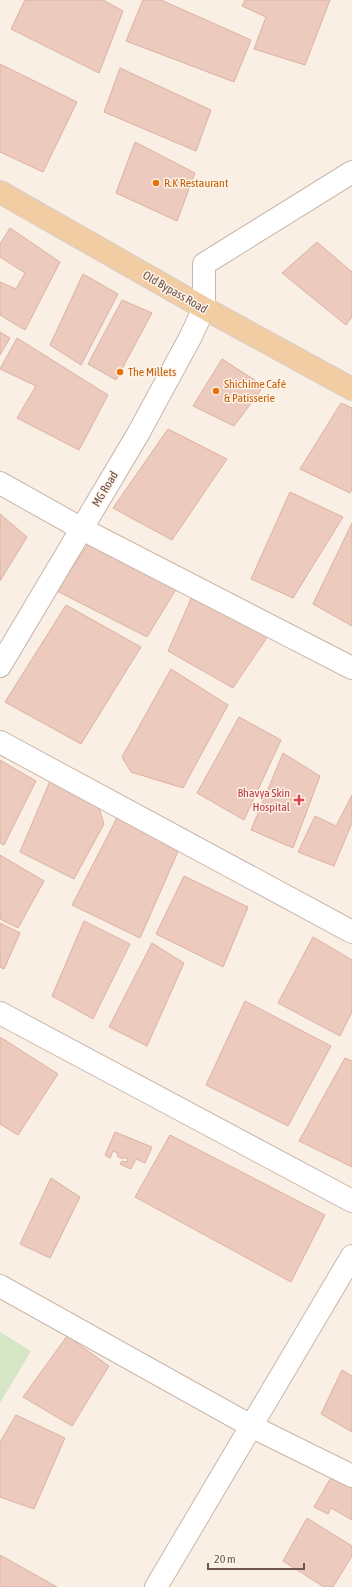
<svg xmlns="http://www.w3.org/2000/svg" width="352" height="1587" viewBox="0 0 352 1587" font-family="'Asap Condensed',sans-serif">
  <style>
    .green { fill: #d5e6c4 }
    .building { fill: #eccbbe; stroke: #ddb1a0 }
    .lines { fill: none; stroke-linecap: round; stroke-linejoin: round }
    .minor-casing { stroke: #c9b6ab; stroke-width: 24 }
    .major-casing { stroke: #d7cfcd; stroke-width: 24 }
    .minor { stroke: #fff; stroke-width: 22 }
    .major { stroke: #f2cca2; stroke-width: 22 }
    .food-dot { fill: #e8710a; stroke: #fdf3e9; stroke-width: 1.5 }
    .health-dot { fill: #e0444e; stroke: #fdf3e9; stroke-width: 1.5 }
    .labels { text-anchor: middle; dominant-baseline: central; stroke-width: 3; stroke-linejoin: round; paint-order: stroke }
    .food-label { font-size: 12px; fill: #c56008; stroke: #fdf3e9; text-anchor: start }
    .street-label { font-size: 12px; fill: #6f554c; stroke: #fdf3e9 }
    .health-label { font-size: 12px; fill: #be3a42; stroke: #fdf3e9; text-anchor: end }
  </style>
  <rect width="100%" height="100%" fill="#faefe4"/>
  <path class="green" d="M0,1332L31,1351L0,1403Z"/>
  <g class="building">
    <path d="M25,0H103L123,11L99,73L11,29Z"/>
    <path d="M143,0H161L251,40L234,82L126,41Z"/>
    <path d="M245,0H330L305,65L254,49L266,17L242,6Z"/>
    <path d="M0,64L77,102L43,172L0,152Z"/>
    <path d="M120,68L211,110L196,151L104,112Z"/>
    <path d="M135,142L195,173L177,221L116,193Z"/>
    <path d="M10,228L60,262L25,330L0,315V282L16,289L25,273L0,257V244Z"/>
    <path d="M317,242L352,272V317L346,325L282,273Z"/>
    <path d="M83,274L118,294L81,365L50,345Z"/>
    <path d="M122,300L152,313L116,380L88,364Z"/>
    <path d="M0,332L10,338L0,355Z"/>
    <path d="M17,338L108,395L79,450L17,418L36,386L0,369Z"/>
    <path d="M222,359L264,386L234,426L193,406Z"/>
    <path d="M341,403L352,408V489L350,493L300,469Z"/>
    <path d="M168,429L227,459L172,540L113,508Z"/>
    <path d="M290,492L343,517L293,598L251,579Z"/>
    <path d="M0,514L27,537L0,581Z"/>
    <path d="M352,523V626L313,604Z"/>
    <path d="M92,538L178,586L147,637L57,591Z"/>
    <path d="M194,592L268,636L233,688L168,651Z"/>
    <path d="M66,605L141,647L81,744L5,702Z"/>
    <path d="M171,669L228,705L183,788L131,772L122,757Z"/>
    <path d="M239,717L281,740L244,820L197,793Z"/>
    <path d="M283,753L320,776L293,848L251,830Z"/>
    <path d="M0,760L36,781L4,845L0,843Z"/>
    <path d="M50,781L98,805L104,824L74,879L20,852Z"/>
    <path d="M352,795V823L334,866L298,852L315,816L336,826Z"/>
    <path d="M119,814L180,847L140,938L72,905Z"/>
    <path d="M0,855L44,881L18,928L0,919Z"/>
    <path d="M184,876L248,907L223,967L156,934Z"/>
    <path d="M84,921L130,944L93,1019L52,996Z"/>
    <path d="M0,923L20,933L4,969L0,967Z"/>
    <path d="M313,937L352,960V1012L340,1036L278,1003Z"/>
    <path d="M152,943L184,963L147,1046L109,1027Z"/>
    <path d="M245,1001L331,1046L288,1126L206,1085Z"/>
    <path d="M0,1037L58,1074L18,1135L0,1124Z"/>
    <path d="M345,1058L352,1061V1167L299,1141Z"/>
    <path d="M115,1132L152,1147L145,1163L136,1159L131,1169L120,1164L122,1161L127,1162L128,1159L124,1157L123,1159L117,1156L118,1153L113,1151L110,1158L105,1155Z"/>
    <path d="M170,1135L325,1215L291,1282L135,1197Z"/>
    <path d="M51,1178L80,1197L50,1258L20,1244Z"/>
    <path d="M67,1336L109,1366L72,1426L23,1397Z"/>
    <path d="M342,1370L352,1376V1432L321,1414Z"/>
    <path d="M16,1415L65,1438L34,1509L0,1497V1442Z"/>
    <path d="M333,1474L352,1484V1520L331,1508L328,1514L314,1507Z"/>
    <path d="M307,1518L352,1546V1556L333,1587H324L283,1561Z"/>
    <path d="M0,1555L57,1587H0Z"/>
  </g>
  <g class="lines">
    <g class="minor-casing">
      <g id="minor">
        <path d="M0,483L82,529L352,668"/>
        <path d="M0,666L138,434L190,338L204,308V264L352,172"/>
        <path d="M0,742L352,932"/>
        <path d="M0,1013L352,1201"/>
        <path d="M0,1286L251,1426L352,1476"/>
        <path d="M156,1587L352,1256"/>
      </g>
    </g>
    <g class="major-casing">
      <path id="major" d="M0,192L204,308L352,389"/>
    </g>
    <use href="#minor" class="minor"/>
    <use href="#major" class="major"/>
  </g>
  <g class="food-dot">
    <circle cx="156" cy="183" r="4"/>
    <circle cx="120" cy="372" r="4"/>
    <circle cx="216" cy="391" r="4"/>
  </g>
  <path class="health-dot" d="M297 794h4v4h4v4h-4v4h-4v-4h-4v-4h4z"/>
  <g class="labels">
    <g class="food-label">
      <text x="164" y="183">R.K Restaurant</text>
      <text x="128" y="372">The Millets</text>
      <text x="224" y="384">Shichime Café<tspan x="224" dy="14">&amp; Patisserie</tspan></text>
    </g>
    <g class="street-label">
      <text transform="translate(175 292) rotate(30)">Old Bypass Road</text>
      <text transform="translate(105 489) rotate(-59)">MG Road</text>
    </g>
    <g class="health-label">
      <text x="290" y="793">Bhavya Skin<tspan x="290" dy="14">Hospital</tspan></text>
    </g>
  </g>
  <path d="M208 1563v6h96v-6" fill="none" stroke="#6f554c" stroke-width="2"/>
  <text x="214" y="1563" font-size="12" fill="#6f554c" stroke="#fdf3e9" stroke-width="3" paint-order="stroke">20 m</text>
</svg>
